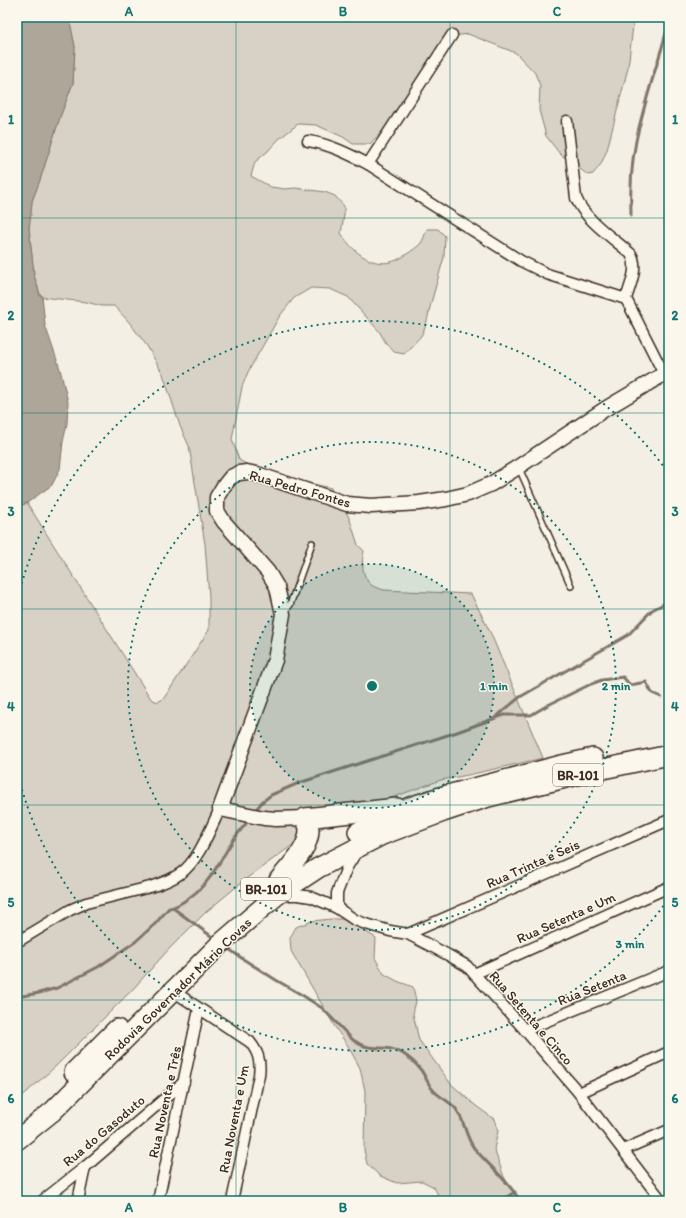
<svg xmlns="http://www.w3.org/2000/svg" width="686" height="1218" viewBox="0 0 686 1218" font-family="Itim,sans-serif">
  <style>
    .green { fill: #d8d1c6; stroke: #8a7e72 }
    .water { fill: #afa69a; stroke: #817468 }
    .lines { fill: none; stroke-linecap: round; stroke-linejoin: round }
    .stream { stroke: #817468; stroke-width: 3 }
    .lane-casing { stroke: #3b2a1e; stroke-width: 8 }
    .street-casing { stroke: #3b2a1e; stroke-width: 13 }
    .secondary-casing { stroke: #3b2a1e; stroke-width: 17 }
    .highway-casing { stroke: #3b2a1e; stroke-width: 22 }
    .lane { stroke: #fbf7ec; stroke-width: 5 }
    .street { stroke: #fbf7ec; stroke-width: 10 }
    .secondary { stroke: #fbf7ec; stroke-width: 14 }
    .highway { stroke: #fbf7ec; stroke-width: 19 }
    .grid { fill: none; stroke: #0f766e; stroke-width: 1; stroke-opacity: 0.55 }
    .ring { fill: none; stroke: #0f766e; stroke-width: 2; stroke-dasharray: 2 4 }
    .labels { text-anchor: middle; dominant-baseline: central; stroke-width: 3; stroke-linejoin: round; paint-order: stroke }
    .shield { fill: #fbf7ec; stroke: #75685c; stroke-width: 1 }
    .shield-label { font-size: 13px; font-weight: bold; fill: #3b2a1e }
    .street-label { font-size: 14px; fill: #3b2a1e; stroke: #fbf7ec }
    .centre { fill: #0f766e; stroke: #fbf7ec; stroke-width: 2 }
    .ring-label { font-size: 12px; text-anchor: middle; font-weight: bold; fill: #0f766e; stroke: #fbf7ec; stroke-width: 3; stroke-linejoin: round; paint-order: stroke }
    .neatline { fill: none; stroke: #0f766e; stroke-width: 1.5 }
    .grid-label { font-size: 13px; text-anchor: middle; font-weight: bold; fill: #0f766e }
  </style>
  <rect width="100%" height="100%" fill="#f3efe4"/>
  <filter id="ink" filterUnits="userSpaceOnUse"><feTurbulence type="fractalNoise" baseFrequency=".025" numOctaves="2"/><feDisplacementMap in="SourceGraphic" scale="8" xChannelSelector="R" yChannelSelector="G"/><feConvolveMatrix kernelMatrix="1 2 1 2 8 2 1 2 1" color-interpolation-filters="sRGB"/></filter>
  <g filter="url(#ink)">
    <g class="green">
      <path d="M69,17H634L628,68L607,150L601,164L593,174L588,175L560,154L546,136L539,110L540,86L535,73L516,53L468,34L454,36C427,72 402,112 370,144H353L343,137L316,125L298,124L279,139L267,152L255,162L251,176L271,187L285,189L295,188L325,192L335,196L344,206V215L341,233C356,257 381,274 407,254C411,251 418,247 421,243C424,239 425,233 427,229H438L445,236L444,257L431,303L426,325L421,336L404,354L394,352L386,343L379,331L348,297L330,289L311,288L294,298L279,317L248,372L242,387L232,439L239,460L248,465L263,468L283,477L331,488L340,499L350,520L358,545L364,551C361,561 362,577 371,585C374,587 380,589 384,590L471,594L491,634L543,758L468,775L441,780L358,810L301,839L247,878L206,912L169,949L133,989L57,1065L17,1101V507L27,503L151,699L158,702L164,698L209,630V597L205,544L189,446L180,426L163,374L147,346L129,322L114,306H102L86,302L41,297L34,275L29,228L31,213L32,201L40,180L60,117L73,83L75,47Z"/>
      <path d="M331,919H345L376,938L375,958L384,974L397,981L413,987L416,1001L413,1014L419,1040L451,1084L476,1106L494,1119L498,1131L494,1149L504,1177L519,1201H441L434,1187L422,1181L397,1183L380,1176L367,1164L364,1150L365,1091L360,1068L348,1046L335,1027L291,951L290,938L296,927L312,921Z"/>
    </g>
    <path class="water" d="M17,17H69L75,47L73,83L60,117L40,180L32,201L31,213L29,228L34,275L40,296L42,295L45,325L60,369L68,402L67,424L63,442L60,469L52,485L27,503L17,507Z"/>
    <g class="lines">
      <g class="stream">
        <path d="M631,215C630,190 631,166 636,141C644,102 658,63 669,23"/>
        <path d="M496,717L520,697L628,635L652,610L669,601"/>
        <path d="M254,812L262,802L271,795L299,783L457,732L504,715H531L548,705L591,684L602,680L623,677L630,685L646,682L652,693L661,697"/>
        <path d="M173,908L215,939"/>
        <path d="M226,947L243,959L276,980L302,995L322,1008L353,1040C372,1054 385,1043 402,1053C408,1057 416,1063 420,1069C426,1076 428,1086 435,1092C441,1098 451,1102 456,1109C465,1121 465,1136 474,1148C489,1166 508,1180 520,1201"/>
        <path d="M17,997L39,993L57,988L98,967L135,942L155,924L169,908C174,908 178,905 183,902C210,885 216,867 232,842C237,834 243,827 249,820"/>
        <path d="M500,1201L515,1192"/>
      </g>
      <g class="lane-casing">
        <g id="lane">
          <path d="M519,468L571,586"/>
          <path d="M284,612L290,605L312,543"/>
        </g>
      </g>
      <g class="street-casing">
        <g id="street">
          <path d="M567,121L576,198C585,220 613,238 631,254C639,267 630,285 626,299L664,374"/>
          <path d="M308,141C329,144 349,154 368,164L521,261L547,274L626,299"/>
          <path d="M368,164L452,35"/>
          <path d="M282,895H298L311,897L337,908L355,920L366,924L390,931L408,934L448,955L467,966L525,1030L579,1093L662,1201"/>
          <path d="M337,908V893L347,867L357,851"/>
          <path d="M408,934L669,820"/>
          <path d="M17,942L70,910L86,903L150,887C160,884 172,880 181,873C199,860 210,829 220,809"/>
          <path d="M474,974L669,887"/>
          <path d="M173,991L250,1042C258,1052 261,1061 259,1075L232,1201"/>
          <path d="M525,1030L669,971"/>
          <path d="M579,1093L669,1052"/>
          <path d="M623,1150L669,1130"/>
          <path d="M42,1201L85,1167L184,1082"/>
          <path d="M78,1201L85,1167"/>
          <path d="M158,1201L199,1009"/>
        </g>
      </g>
      <g class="secondary-casing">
        <path id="secondary" d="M305,818L276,819L264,818L220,809L275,660L283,614L277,587L268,572L224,522L217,511V497L223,487L231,477L239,473L247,472L257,474L347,504L371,506L419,503L446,499L468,494L491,484L518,467L605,409L669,371"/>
      </g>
      <g class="highway-casing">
        <g id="highway">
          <path d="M358,832L410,807L440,797L562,765L593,758"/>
          <path d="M279,880C290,866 309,849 309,830C309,826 307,822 305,818L397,808"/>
          <path d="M74,1072L117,1029"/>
          <path d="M17,1140L53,1111L220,944L277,895L318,868L382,835L443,812L488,797L598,770L669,755"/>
        </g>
      </g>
      <use href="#lane" class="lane"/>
      <use href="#street" class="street"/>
      <use href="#secondary" class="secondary"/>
      <use href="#highway" class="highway"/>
    </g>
  </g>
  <path class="grid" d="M236,17V1201M450,17V1201M17,218H669M17,413H669M17,609H669M17,805H669M17,1000H669"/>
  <circle cx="372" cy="686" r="122" fill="#0f766e" fill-opacity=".12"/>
  <g class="ring">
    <circle cx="372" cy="686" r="122"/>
    <circle cx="372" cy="686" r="244"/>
    <path d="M667 901A365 365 0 0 1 17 771M17 601A365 365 0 0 1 667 471"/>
  </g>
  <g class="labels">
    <g class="shield">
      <rect x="553" y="764" width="50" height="22" rx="3"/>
      <rect x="241" y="878" width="50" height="22" rx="3"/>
    </g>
    <g class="shield-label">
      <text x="578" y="775">BR-101</text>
      <text x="266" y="889">BR-101</text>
    </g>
    <g class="street-label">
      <text transform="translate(300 489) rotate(16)">Rua Pedro Fontes</text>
      <text transform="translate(533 864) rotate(-24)">Rua Trinta e Seis</text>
      <text transform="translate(566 918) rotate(-24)">Rua Setenta e Um</text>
      <text transform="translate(592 988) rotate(-22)">Rua Setenta</text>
      <text transform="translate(178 989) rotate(-44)">Rodovia Governador Mário Covas</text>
      <text transform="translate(531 1018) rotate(49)">Rua Setenta e Cinco</text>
      <text transform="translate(165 1102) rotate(-78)">Rua Noventa e Três</text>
      <text transform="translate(234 1119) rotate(-79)">Rua Noventa e Um</text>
      <text transform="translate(104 1131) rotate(-40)">Rua do Gasoduto</text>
    </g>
  </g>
  <circle cx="372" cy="686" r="6" class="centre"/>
  <g class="ring-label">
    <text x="494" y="690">1 min</text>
    <text x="616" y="690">2 min</text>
    <text x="630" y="948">3 min</text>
  </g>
  <rect width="686" height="1218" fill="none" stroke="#fbf7ec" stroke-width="44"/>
  <rect x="22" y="22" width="642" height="1174" class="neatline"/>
  <g class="grid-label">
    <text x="129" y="16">A</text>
    <text x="343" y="16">B</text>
    <text x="557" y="16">C</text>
    <text x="11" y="124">1</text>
    <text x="675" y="124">1</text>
    <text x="11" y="320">2</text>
    <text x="675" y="320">2</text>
    <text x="11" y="516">3</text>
    <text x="675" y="516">3</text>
    <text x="11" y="711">4</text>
    <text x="675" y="711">4</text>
    <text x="11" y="907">5</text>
    <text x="675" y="907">5</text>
    <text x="11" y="1103">6</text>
    <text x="675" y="1103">6</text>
    <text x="129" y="1212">A</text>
    <text x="343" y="1212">B</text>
    <text x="557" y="1212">C</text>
  </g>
</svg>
